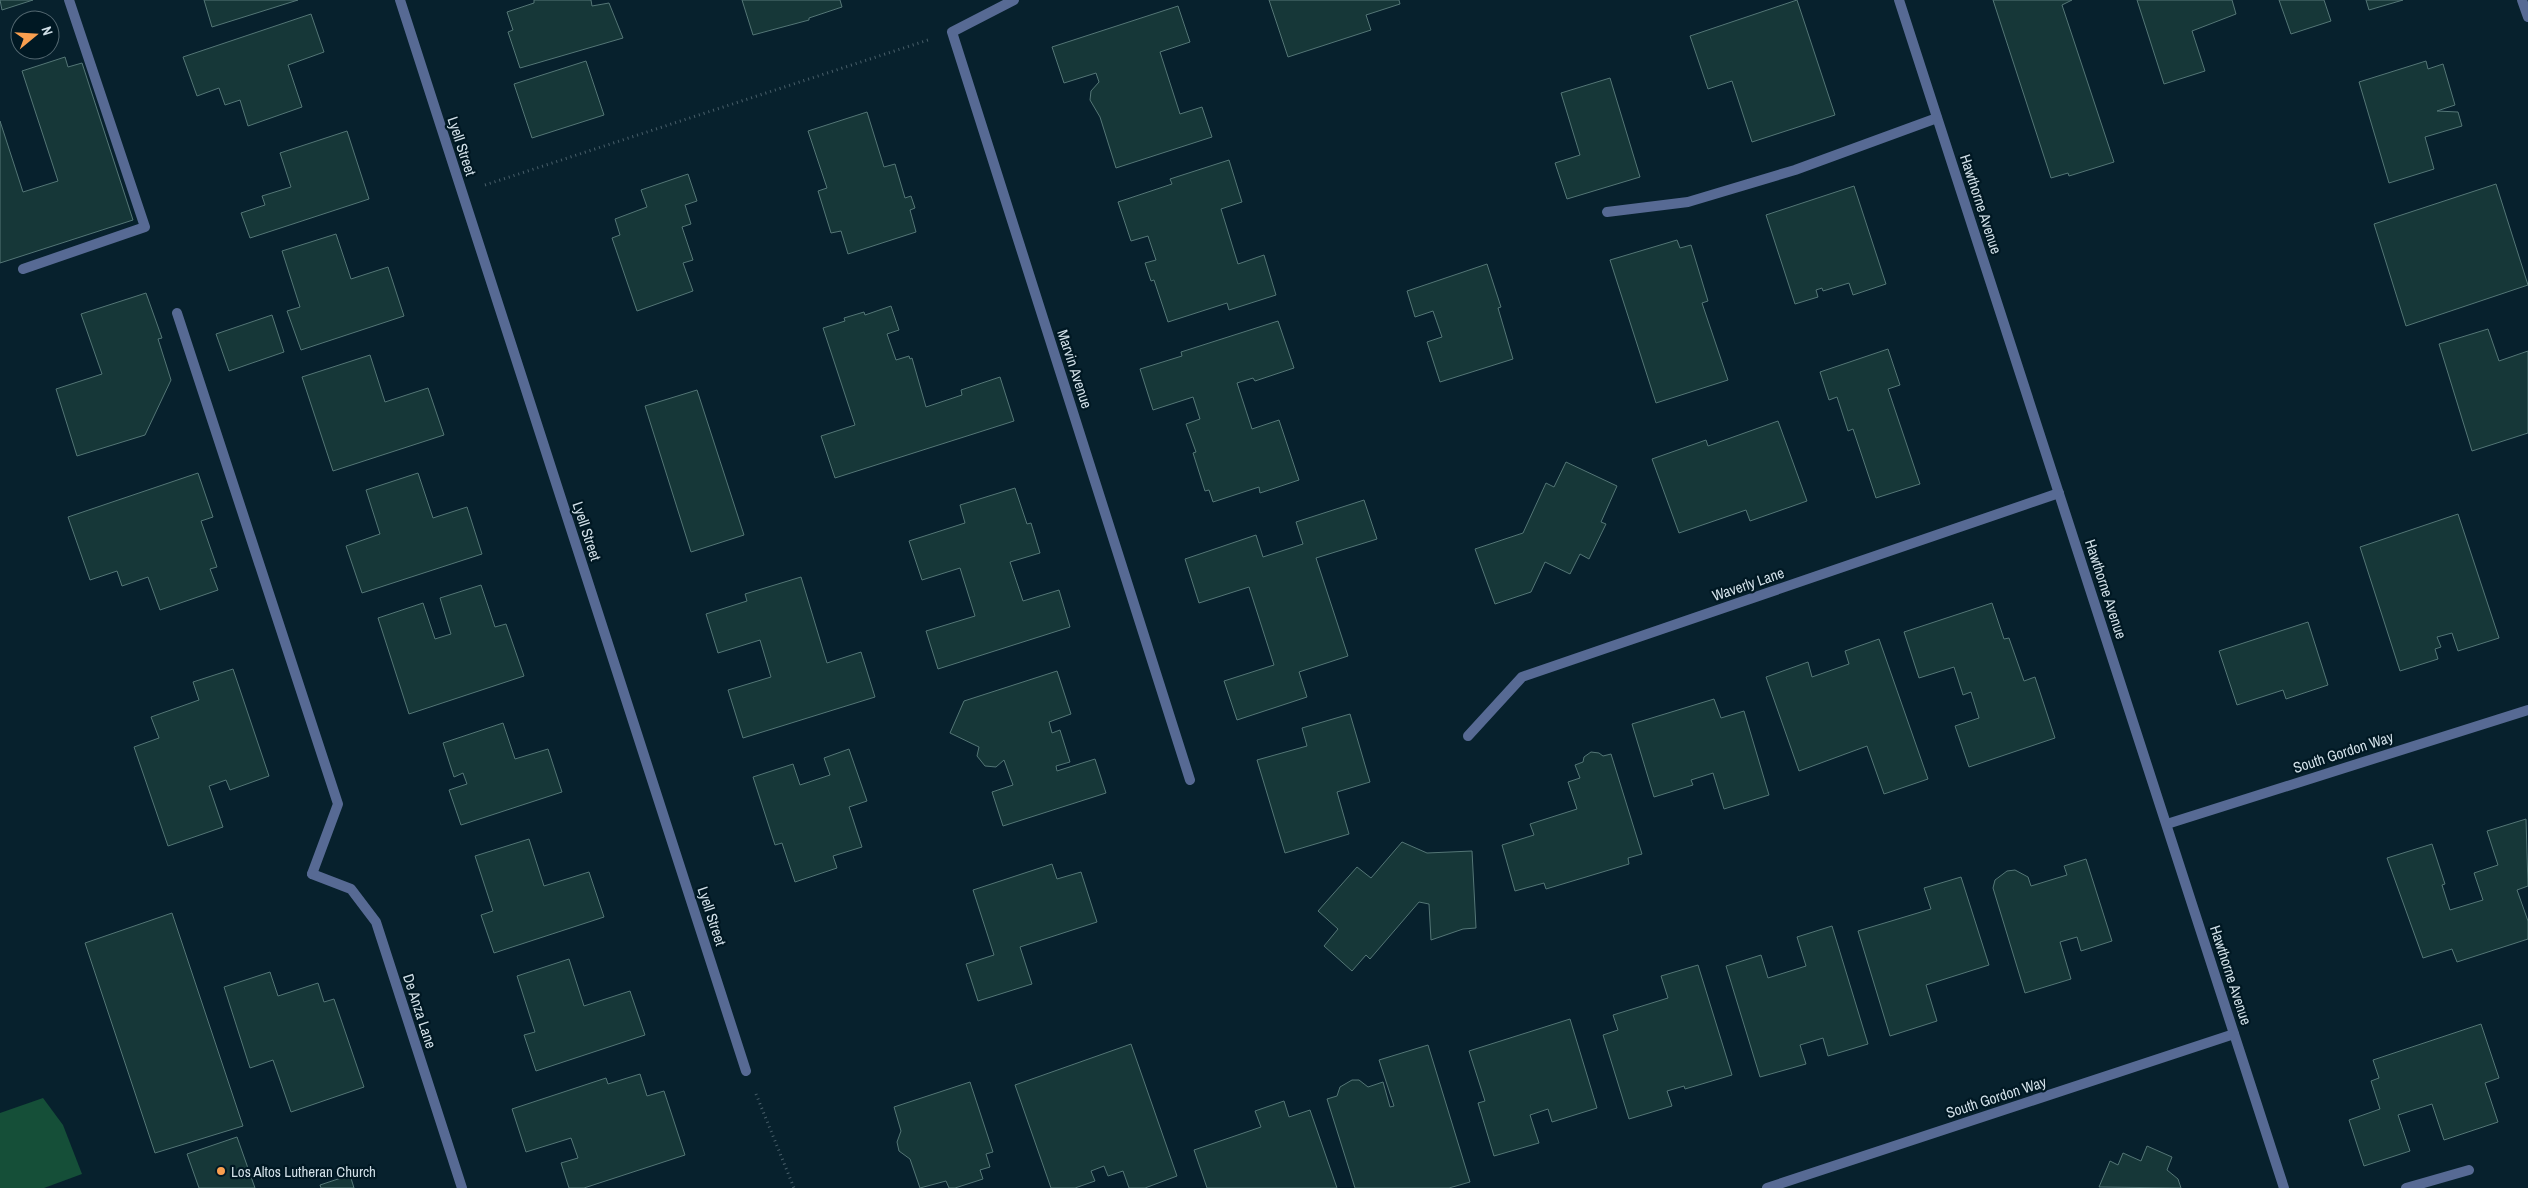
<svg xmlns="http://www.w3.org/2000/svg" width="2528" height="1188" viewBox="0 0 2528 1188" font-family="'Archivo Narrow',sans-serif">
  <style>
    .green { fill: #154f38 }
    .building { fill: #163738; stroke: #547676 }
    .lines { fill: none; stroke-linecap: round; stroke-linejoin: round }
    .path { stroke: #495f6a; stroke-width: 3; stroke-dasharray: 1 4; stroke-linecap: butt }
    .lane { stroke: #576a94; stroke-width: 10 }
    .street { stroke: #576a94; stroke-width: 10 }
    .poi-dot { fill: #fa9f4f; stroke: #001823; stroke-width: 2 }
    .labels { text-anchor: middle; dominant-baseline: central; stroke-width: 4.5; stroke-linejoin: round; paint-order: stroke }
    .street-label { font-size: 15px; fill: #d0dfe7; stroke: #001823 }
    .poi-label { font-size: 15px; fill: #d0dfe7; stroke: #001823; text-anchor: start }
  </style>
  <rect width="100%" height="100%" fill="#07212d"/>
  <path class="green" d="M43,1098L63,1125L82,1174L44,1188H0V1113Z"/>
  <g class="building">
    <path d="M0,0H33L2,10Z"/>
    <path d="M204,0H298L212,27Z"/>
    <path d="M534,0H591L592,6L609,3L623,38L520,68L508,32L513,30L507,12L534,3Z"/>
    <path d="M742,0H840L842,7L809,18V20L753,35Z"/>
    <path d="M1269,0H1399L1400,4L1366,15L1371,30L1288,57Z"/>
    <path d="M1797,0L1835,115L1752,142L1732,81L1708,89L1690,36Z"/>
    <path d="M1993,0H2072L2062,5L2114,162L2069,176L2068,173L2051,178Z"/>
    <path d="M2137,0H2232L2236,14L2192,31L2205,71L2164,84Z"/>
    <path d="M2279,0H2324L2331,21L2291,34Z"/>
    <path d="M2366,0H2403L2369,10Z"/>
    <path d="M1178,6L1190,42L1160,52L1180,114L1202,107L1212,137L1116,168L1100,117L1090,100L1091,91L1099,82L1096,73L1064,83L1052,47Z"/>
    <path d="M311,14L324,52L288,65L302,107L248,126L240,100L225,105L219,88L197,96L183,57Z"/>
    <path d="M65,57L68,67L82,63L133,220L0,263V121L23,192L58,181L22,71Z"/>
    <path d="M586,61L604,115L532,138L514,84Z"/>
    <path d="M2426,61L2428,69L2443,64L2455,105L2437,111L2458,112L2462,126L2425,137L2434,169L2389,183L2359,82Z"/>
    <path d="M1610,78L1640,177L1567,199L1555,163L1580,155L1561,93Z"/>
    <path d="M867,112L884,167L895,164L905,198L911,196L915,208L910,210L916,232L848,254L841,231L831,233L818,191L827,188L808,131Z"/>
    <path d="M347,131L369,199L250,238L241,213L265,205L262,196L291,187L280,153Z"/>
    <path d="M1229,160L1242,202L1221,209L1238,264L1264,255L1276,295L1229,310L1227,303L1168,322L1154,280L1151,281L1145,263L1156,260L1148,236L1131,241L1118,202L1172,184L1170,179Z"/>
    <path d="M688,174L697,201L685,205L691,224L682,227L693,260L683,263L693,291L637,311L612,238L620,235L615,219L647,207L641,190Z"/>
    <path d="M2496,184L2528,285L2406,326L2374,224Z"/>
    <path d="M1854,186L1886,284L1853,295L1849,283L1823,291L1822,288L1816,290L1818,297L1795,304L1766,215Z"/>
    <path d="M336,234L351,279L388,267L404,316L301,350L287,311L300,307L282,251Z"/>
    <path d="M1677,240L1680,248L1691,245L1708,301L1702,303L1728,380L1656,403L1610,260Z"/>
    <path d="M1487,264L1501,307L1498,308L1513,359L1440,382L1427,342L1442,337L1433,311L1415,317L1407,291Z"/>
    <path d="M146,293L162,338L158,339L171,380L145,435L77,456L56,389L102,374L81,314Z"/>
    <path d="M891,306L899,330L887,334L896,360L909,356L910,359L912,358L926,407L962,395L961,390L1000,377L1014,421L835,478L821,436L855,425L823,328L845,321L844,318L864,312L865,315Z"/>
    <path d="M272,315L284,352L229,371L216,334Z"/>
    <path d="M1278,321L1294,368L1255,381L1253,378L1237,383L1252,429L1279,420L1299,480L1260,493L1259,487L1213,502L1209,490L1205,491L1193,453L1196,452L1186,424L1200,419L1193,397L1153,410L1140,369L1182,356L1181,352Z"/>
    <path d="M2488,329L2499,361L2528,351V433L2472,451L2439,344Z"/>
    <path d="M1888,349L1900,385L1888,389L1920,484L1876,498L1853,429L1848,431L1837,397L1829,400L1820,372Z"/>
    <path d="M370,355L385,402L428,388L444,435L333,471L302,377Z"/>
    <path d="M697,390L744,535L691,552L645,406Z"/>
    <path d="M1778,421L1807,501L1750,521L1746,510L1679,533L1652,459L1706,440L1708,446Z"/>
    <path d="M1566,462L1617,486L1601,522L1606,524L1589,559L1580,554L1570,574L1545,562L1531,592L1495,604L1475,549L1523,533L1546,483L1554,487Z"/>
    <path d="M198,473L213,517L201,521L217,567L210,569L218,590L160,610L148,577L122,586L117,571L90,580L68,517Z"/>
    <path d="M418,473L433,518L467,507L482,554L362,593L346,546L380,534L366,490Z"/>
    <path d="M1015,488L1027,524L1031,523L1040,553L1010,562L1023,601L1059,590L1070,627L938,669L926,631L975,616L960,568L922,580L909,541L965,523L960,505Z"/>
    <path d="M1364,500L1377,539L1316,558L1348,656L1299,672L1307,697L1237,720L1224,681L1274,665L1249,587L1199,603L1185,559L1256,535L1263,557L1303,544L1296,522Z"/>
    <path d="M2458,514L2499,638L2458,651L2452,633L2437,637L2441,647L2435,649L2438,659L2400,671L2360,547Z"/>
    <path d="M801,577L827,663L861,652L875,697L743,738L728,690L771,677L760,640L718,653L706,614L747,601L745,594Z"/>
    <path d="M481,585L495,627L506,624L524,676L409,714L378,618L423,603L435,639L451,634L440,598Z"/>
    <path d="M1992,603L2004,639L2009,638L2024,681L2035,677L2055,738L1969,767L1955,726L1979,718L1971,692L1963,695L1954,667L1919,678L1904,632Z"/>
    <path d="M2308,622L2328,685L2286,699L2283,690L2237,705L2219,651Z"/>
    <path d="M1879,639L1928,779L1884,794L1867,746L1799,771L1766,677L1808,662L1812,677L1849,664L1845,651Z"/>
    <path d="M233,669L269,776L230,790L226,780L209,786L223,827L168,846L134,747L159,738L151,717L199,700L193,682Z"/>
    <path d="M1057,671L1071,714L1049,722L1052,733L1060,730L1070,762L1056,766L1057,771L1095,759L1106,793L1003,826L992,792L1013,785L1004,760L996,767L985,766L977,756L979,747L950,733L964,701Z"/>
    <path d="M1714,699L1721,718L1744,711L1769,795L1724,809L1713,773L1691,780L1693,785L1654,797L1632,724Z"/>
    <path d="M1350,714L1370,782L1337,792L1349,834L1285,853L1257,760L1307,746L1302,728Z"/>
    <path d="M503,723L515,759L548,749L562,792L461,825L449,790L467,784L463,773L454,777L443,743Z"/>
    <path d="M849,749L867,801L849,807L862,847L833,856L837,868L795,882L782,843L775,845L753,777L793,764L800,785L830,775L824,758Z"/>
    <path d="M1591,752L1599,753L1603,756L1611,754L1642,854L1628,858L1629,864L1546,889L1544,883L1515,891L1502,845L1534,835L1530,824L1577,809L1568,782L1580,778L1575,765L1583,762L1584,757Z"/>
    <path d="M2526,819L2528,886L2517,890L2528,921V939L2457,962L2452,949L2423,958L2387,858L2432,844L2445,884L2442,885L2450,910L2483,900L2474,873L2498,865L2487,831Z"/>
    <path d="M529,839L544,886L589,872L604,917L494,953L481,915L493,911L475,856Z"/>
    <path d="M1402,842L1427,853L1472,851L1476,928L1463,929L1431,940L1429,904L1419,902L1370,959L1366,955L1352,971L1324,946L1338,929L1318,911L1357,867L1371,878Z"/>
    <path d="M2086,859L2112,941L2081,951L2077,937L2060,942L2071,979L2025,993L1993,888L1995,880L2007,871L2015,870L2028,877L2031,886L2067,875L2064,866Z"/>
    <path d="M1052,864L1057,879L1081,872L1097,922L1020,947L1032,984L978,1001L966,964L994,955L973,890Z"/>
    <path d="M1961,877L1989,965L1926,985L1937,1021L1890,1036L1858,931L1931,909L1924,888Z"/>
    <path d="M172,913L243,1126L155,1153L85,943Z"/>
    <path d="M1832,926L1868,1044L1828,1056L1823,1038L1800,1045L1806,1064L1760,1077L1726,966L1761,955L1768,978L1806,966L1797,937Z"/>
    <path d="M569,959L584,1006L630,991L645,1035L536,1071L524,1035L535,1032L517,976Z"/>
    <path d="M1698,965L1732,1075L1685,1089L1684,1086L1667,1091L1672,1106L1629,1119L1603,1035L1618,1030L1613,1015L1668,998L1661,976Z"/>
    <path d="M270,972L278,996L318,983L324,1002L334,999L364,1087L291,1112L273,1060L250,1068L224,987Z"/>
    <path d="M1570,1019L1597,1108L1552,1122L1548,1109L1530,1115L1539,1143L1494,1156L1478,1103L1485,1101L1469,1051Z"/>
    <path d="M2481,1024L2499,1078L2485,1083L2498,1122L2444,1140L2432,1104L2398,1115L2410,1151L2364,1166L2349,1120L2380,1109L2371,1081L2379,1078L2373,1060Z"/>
    <path d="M1131,1044L1177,1176L1145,1188H1129L1123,1171L1108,1176L1104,1166L1091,1171L1095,1181L1075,1188H1051L1015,1085Z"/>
    <path d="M1428,1045L1470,1182L1449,1188H1355L1327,1099L1337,1096L1340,1087L1352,1080H1359L1368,1087L1383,1082L1390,1107L1394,1106L1379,1060Z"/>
    <path d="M640,1074L647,1096L664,1091L685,1155L584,1188H569L561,1163L578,1158L571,1138L526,1152L512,1109L606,1078L608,1084Z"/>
    <path d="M970,1082L993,1152L986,1154L990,1167L980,1170L983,1179L955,1188H949L946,1181L920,1188L910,1159L899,1151L897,1142L901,1131L894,1107Z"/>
    <path d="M1284,1101L1289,1117L1310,1110L1337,1188H1207L1194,1150L1261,1127L1255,1111Z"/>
    <path d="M237,1137L255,1188H199L187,1154Z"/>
    <path d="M2147,1146L2172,1157L2167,1170L2178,1179L2181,1188L2099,1187L2110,1161L2118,1165L2123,1153L2141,1161Z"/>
    <path d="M350,1175L354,1188H321L320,1185Z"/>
  </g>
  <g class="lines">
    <g class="path">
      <path d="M485,185L928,40"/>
      <path d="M756,1094L794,1188"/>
    </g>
    <g class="lane">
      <path d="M1607,212L1688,202L1795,170L1937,118"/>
      <path d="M23,269L145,227L69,0"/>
      <path d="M177,313L338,804L312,874"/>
      <path d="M2406,1188L2469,1170"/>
    </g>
    <g class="street">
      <path d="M400,0L746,1071"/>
      <path d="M1014,0L952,32L1190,780"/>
      <path d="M1899,0L2284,1188"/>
      <path d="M2522,0L2528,17"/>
      <path d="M1468,736L1522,677L2059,493"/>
      <path d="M2167,824L2528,710"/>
      <path d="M312,874L351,889L376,922L462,1188"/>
      <path d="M1767,1188L2234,1034"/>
    </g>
  </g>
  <circle class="poi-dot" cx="221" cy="1171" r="5"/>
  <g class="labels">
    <g class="street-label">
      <text transform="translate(462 146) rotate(72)">Lyell Street</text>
      <text transform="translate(1981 204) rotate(72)">Hawthorne Avenue</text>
      <text transform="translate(1075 369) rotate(72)">Marvin Avenue</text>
      <text transform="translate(587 531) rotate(72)">Lyell Street</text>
      <text transform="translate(1748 584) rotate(-19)">Waverly Lane</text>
      <text transform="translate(2106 589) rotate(72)">Hawthorne Avenue</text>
      <text transform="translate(2343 752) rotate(-18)">South Gordon Way</text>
      <text transform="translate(712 916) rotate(72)">Lyell Street</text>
      <text transform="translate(2231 975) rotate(72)">Hawthorne Avenue</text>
      <text transform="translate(420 1011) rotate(72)">De Anza Lane</text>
      <text transform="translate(1996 1097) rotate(-18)">South Gordon Way</text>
    </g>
    <g class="poi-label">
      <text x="231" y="1171">Los Altos Lutheran Church</text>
    </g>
  </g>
  <g transform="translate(35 35) rotate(72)"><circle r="24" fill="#001823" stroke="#536871"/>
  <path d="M0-4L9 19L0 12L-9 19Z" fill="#fa9f4f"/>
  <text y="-8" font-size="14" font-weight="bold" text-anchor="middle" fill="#d0dfe7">N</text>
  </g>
</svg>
